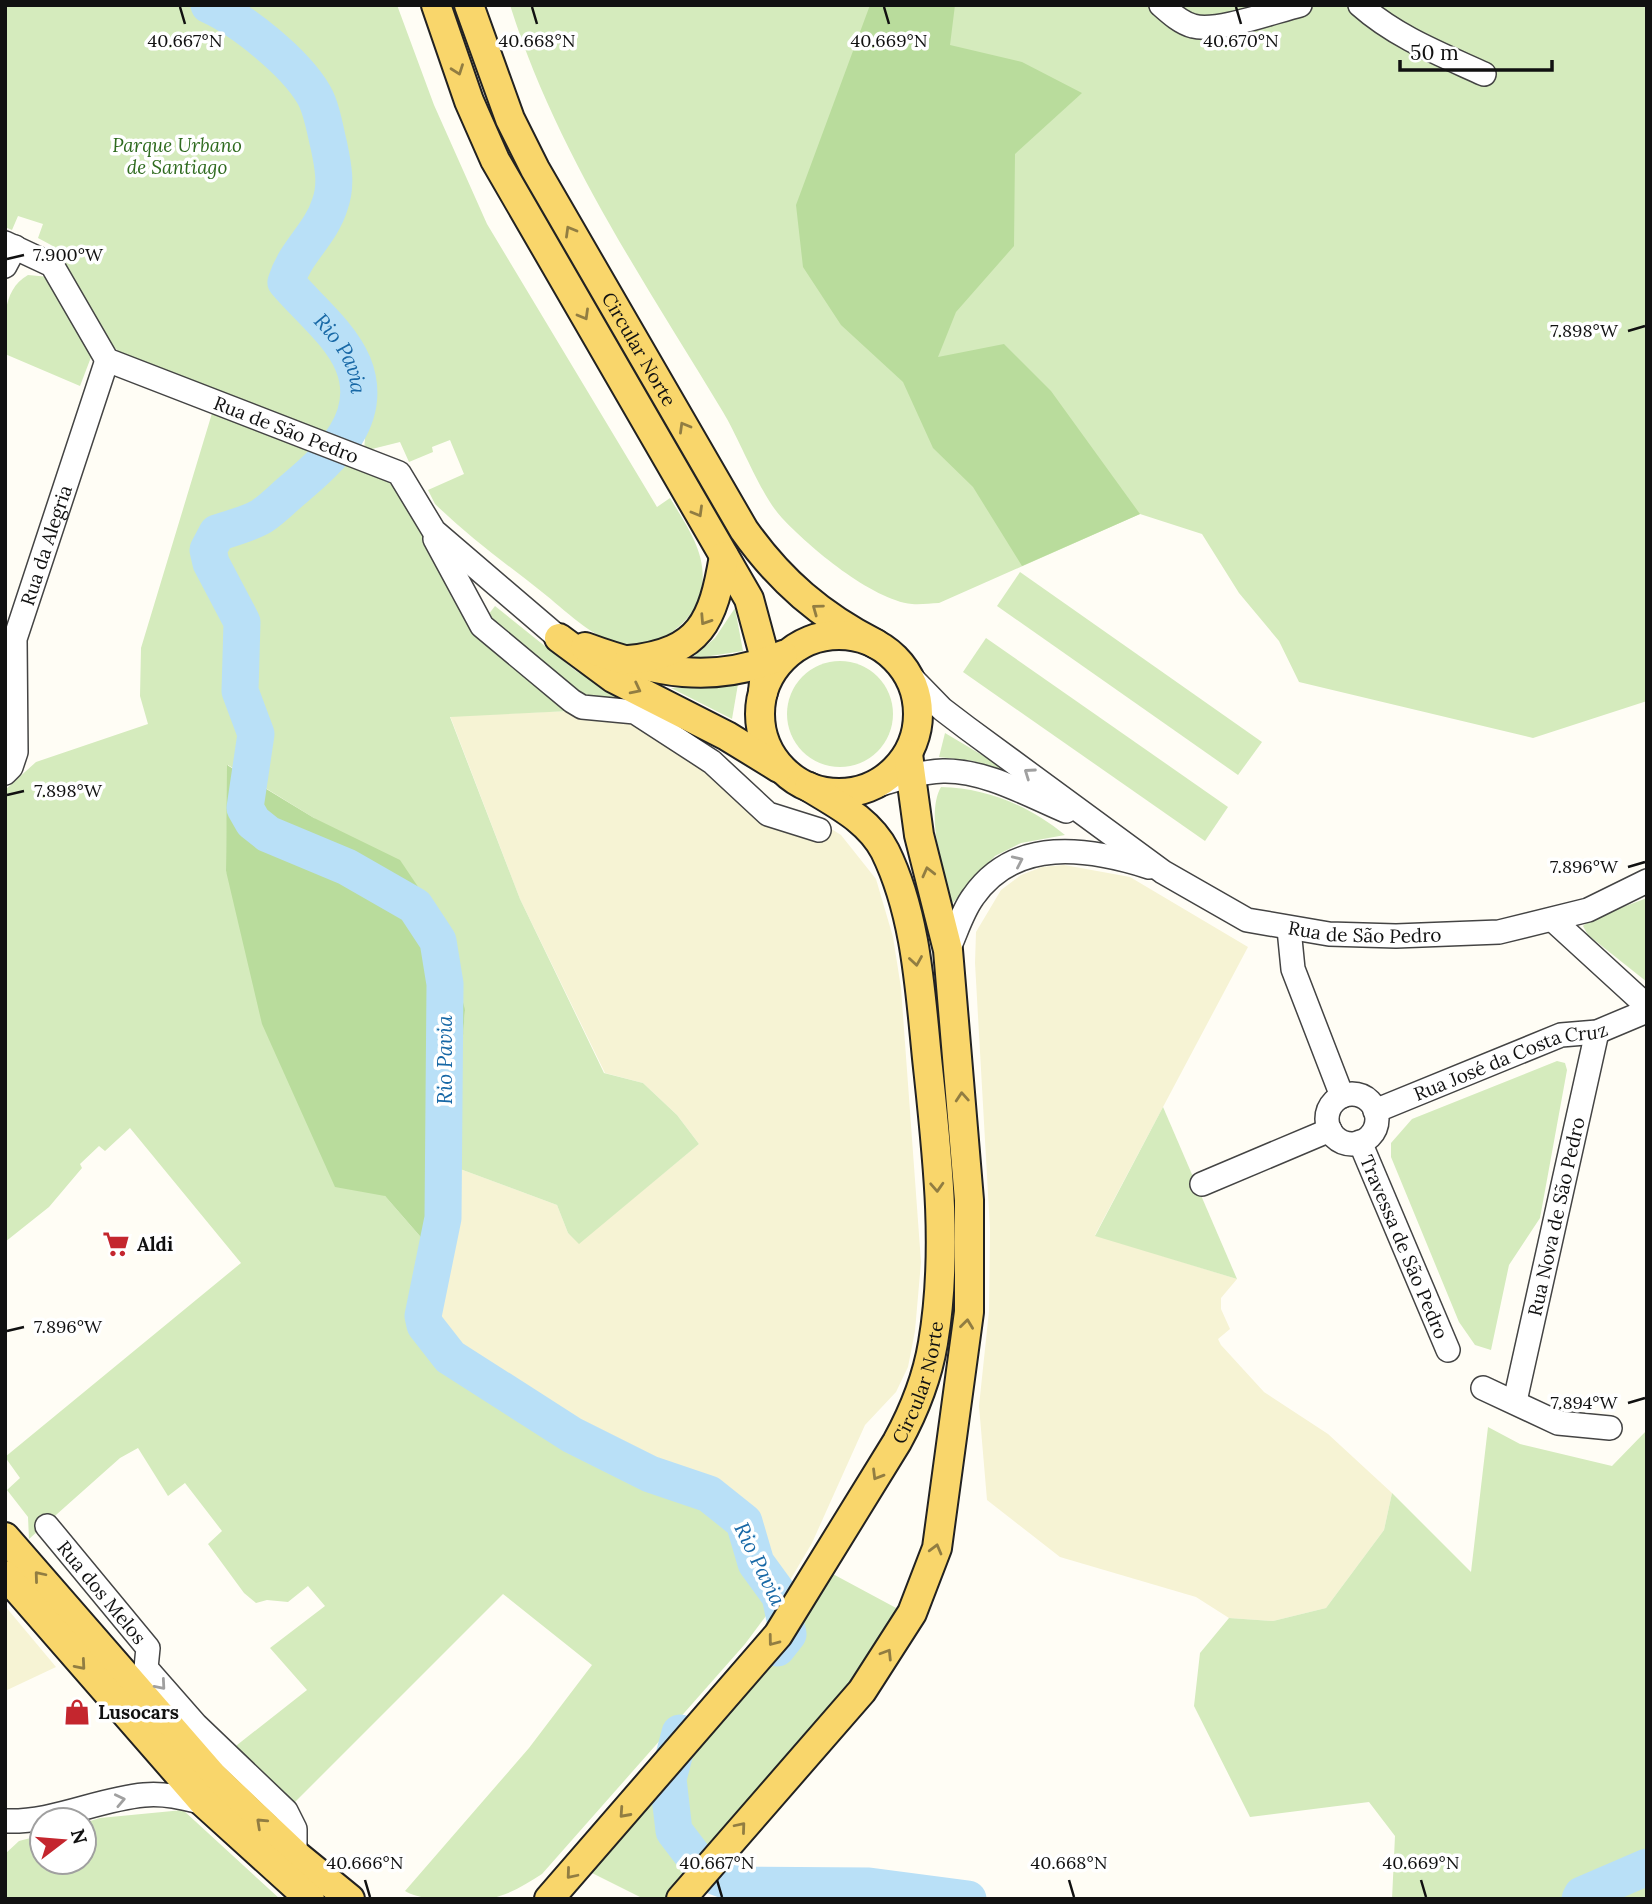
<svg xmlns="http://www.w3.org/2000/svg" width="1652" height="1904" viewBox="0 0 1652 1904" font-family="Lora,serif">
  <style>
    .farmland { fill: #f6f3d4 }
    .green { fill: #d5ebbd }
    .forest { fill: #b9dc9c }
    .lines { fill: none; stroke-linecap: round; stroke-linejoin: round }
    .river { stroke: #b9e0f7; stroke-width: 37 }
    .minor-casing { stroke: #444; stroke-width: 26 }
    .major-casing { stroke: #222; stroke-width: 32 }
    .minor { stroke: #fff; stroke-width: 23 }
    .major { stroke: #f9d66b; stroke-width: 28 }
    .oneway { stroke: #917d42 }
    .oneway2 { stroke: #a0a0a0 }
    .ticks { fill: none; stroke: #111; stroke-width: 2.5 }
    .labels { text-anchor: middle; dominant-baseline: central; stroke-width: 7; stroke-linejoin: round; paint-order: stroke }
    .park-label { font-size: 19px; font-style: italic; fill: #2f6b1f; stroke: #fff }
    .street-label { font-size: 19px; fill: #111; stroke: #fff }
    .poi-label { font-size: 19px; font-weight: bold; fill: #111; stroke: #fff; text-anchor: start }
    .water-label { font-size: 21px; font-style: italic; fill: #1768a6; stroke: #fff }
    .ticks-label { font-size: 18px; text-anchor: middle; fill: #111; stroke: #fff; stroke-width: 7; stroke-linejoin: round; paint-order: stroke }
  </style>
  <rect width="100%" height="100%" fill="#fffdf5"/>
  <g class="farmland">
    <path d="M570,711L625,717L691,753L745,808L770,825H825L841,835L876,879L893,937L901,988L921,1262L915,1331L908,1367L896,1392L865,1425L812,1543L783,1592L761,1561L757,1539L748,1520L718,1495L655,1470L575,1427L447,1348L431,1322L448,1217L452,1166L557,1205L568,1233L579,1243L699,1144L677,1115L643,1083L605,1073L520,899L450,716Z"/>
    <path d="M1064,865L1130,877L1248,947L1095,1235L1237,1279L1221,1298V1309L1230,1329L1218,1339L1221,1345L1264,1392L1328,1434L1392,1493L1384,1530L1326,1608L1273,1621L1229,1618L1196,1597L1060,1557L987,1500L979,1406L989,1311L990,1229L975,963L976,932L1001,890L1021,875L1042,867Z"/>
    <path d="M5,1606L56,1667L5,1691Z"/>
  </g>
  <g class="green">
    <path d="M5,5H397L434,105L487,224L657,507L670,498C692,534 717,569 693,610C680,632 646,652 621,645C591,637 565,610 542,592C505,563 468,536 435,504L428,490L464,474L450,440L432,447L433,452L409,462L400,442L364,451C367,414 371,368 345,337C329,317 303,300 295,275C303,254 319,240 335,228C304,231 285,250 280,281C305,335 393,370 326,439L127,360L111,344L62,257L51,245L38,238L43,224L18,216L12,230L5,227Z"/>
    <path d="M510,5H1647V701L1533,738L1299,682L1279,641L1239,593L1202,534L1140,514L939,603C930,603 921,605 912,604C872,600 809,547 782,518C761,496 740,440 723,412C644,281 556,152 510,5Z"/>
    <path d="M28,275L49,277L93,352L80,386L5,354C5,326 0,291 28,275Z"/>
    <path d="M213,410L398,485L452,598L485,639L570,711L450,717L520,899L604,1073L643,1083L677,1115L699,1144L579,1244L568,1233L557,1205L452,1166L465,1010L314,818L228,765L226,871L385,1196L432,1250L418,1320L445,1358L567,1439L648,1479L710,1503L738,1526L749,1566L777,1601L745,1644L542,1874C526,1884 511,1894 492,1898C471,1903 423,1902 405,1891L529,1748L592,1665L503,1594L291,1806L232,1749L307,1690L270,1648L325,1606L308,1586L288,1602L267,1600L256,1603L244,1593L208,1544L222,1531L185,1483L168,1496L138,1448L120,1458L29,1539L28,1517L7,1490L20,1478L5,1457L241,1263L130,1128L105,1151L99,1146L80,1164L82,1168L49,1207L5,1242V790L36,762L148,724L140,696L141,648Z"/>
    <path d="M1020,572L1262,742L1238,775L997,606Z"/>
    <path d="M495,606L576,671L629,701L586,700L485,619Z"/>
    <path d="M735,608L743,651L691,659L715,638Z"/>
    <path d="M986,638L1228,807L1205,841L963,672Z"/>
    <circle cx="840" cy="714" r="53"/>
    <path d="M738,684L732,719L671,688Z"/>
    <path d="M945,733L1014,774L973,761L939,757Z"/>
    <path d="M941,787C987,788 1030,806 1065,835L1021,843L995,856L951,905C944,874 925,815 941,787Z"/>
    <path d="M1647,898V982L1588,935L1583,926L1591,919Z"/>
    <path d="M1557,1061L1565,1063L1567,1070L1540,1218L1509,1265L1491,1350L1475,1345L1459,1322L1391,1157V1143L1412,1119Z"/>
    <path d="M1163,1107L1237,1279L1095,1236Z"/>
    <path d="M1488,1427L1520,1444L1612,1466L1647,1430V1899H1392L1395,1836L1369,1802L1250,1817L1194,1706L1200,1653L1229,1618L1273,1621L1326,1608L1384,1530L1392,1493L1471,1572Z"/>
    <path d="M831,1573L898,1609L846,1692L739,1809L665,1899H644L588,1871L757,1681L789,1642Z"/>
    <path d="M183,1810L280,1899H5V1854L19,1841L42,1835V1862H84V1823L100,1818Z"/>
  </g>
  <g class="forest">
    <path d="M870,5H955L950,45L1022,62L1082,93L1015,154L1014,246L956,312L938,357L1004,344L1051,391L1140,514L1022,566L973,487L933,448L903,382L841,325L803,267L796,205Z"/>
    <path d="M227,765L314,818L400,860L443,924L465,1010L452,1178L432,1250L385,1196L335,1187L262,1024L226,871Z"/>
  </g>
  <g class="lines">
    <g class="river">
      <path id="s1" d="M209,5C242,20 295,62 314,95C322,109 325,130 329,146C333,165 337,185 330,204C321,234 295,252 286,282C308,308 340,333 353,364C375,418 331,458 294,489C284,497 273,509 262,516C249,524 231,528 217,533L208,550L211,563L242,622L240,691L256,734L245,808L253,822L268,834L347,867L415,906L438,941L445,984L443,1218L423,1316L425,1325L450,1357L572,1435L650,1474L709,1494L744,1522L756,1563L780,1596L788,1634L777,1648"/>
      <path d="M680,1733L668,1779L674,1831L706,1873L738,1885L869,1886L968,1899"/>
      <path d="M1580,1899L1582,1895L1647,1867"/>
    </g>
    <g class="minor-casing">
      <g id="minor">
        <path d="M1161,5C1170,13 1181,23 1193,26C1217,33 1275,11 1300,5"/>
        <path d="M1360,5C1396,37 1440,54 1484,74"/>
        <path id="s2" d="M5,243L52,265L107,360L399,473L434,531L559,638"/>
        <path d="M5,266L15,247"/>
        <path d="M435,539L482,626L572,701L582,707L635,712L712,762L768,814L819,830"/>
        <path id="s3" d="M908,674L942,709L967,728L1163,872L1247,920L1329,934L1396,936L1499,932L1588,910L1647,881"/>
        <path id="s4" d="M5,773L11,767L16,752L15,639L107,360"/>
        <path d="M859,791C886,783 914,772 943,771C985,770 1028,795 1066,811"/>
        <path d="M1553,920L1647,1006"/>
        <path d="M1289,929L1293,969L1342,1096"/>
        <path d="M948,950C956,933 962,912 973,897C1015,836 1089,848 1149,867"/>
        <circle cx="1352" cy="1119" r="25"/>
        <path id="s5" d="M1375,1111L1561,1035L1597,1032L1647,1011"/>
        <path id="s6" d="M1360,1142L1448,1350"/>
        <path d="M1202,1184L1330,1130"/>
        <path d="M1483,1388L1558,1423L1610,1428"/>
        <path id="s7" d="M1515,1401L1597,1032"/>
        <path id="s8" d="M47,1526L148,1648L146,1668L196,1725L286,1811L295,1829V1854"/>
        <path d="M5,1821C53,1823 98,1799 144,1795C165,1793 184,1798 204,1803"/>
      </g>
    </g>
    <g class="major-casing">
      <g id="major">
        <path d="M436,5L469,101L495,160L749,599L766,662L763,692"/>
        <path id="s9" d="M469,5L510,119L535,169L744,530C780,581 821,616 876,644"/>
        <circle cx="839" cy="714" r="79"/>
        <path d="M559,638L613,678L727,736L779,768"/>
        <path d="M585,647C653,672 713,686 783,655"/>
        <path d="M629,660C701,652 713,621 724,556"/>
        <path d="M5,1537L213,1776L295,1854L350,1899"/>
        <path d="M5,1575L204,1803L310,1899"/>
        <path id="s10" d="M549,1899L778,1635L897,1442C914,1411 927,1379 933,1343C949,1249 937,1152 927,1058C920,989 916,914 885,851C869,820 838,805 809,787"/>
        <path d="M681,1899L862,1691L912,1613L937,1548L969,1312V1200L948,950L919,835L908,754"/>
      </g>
    </g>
    <use href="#minor" class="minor"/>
    <use href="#major" class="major"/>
  </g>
  <defs><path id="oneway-chevron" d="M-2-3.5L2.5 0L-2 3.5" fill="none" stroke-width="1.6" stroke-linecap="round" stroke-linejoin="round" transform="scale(1.75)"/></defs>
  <g class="oneway">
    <use href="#oneway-chevron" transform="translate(458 70) rotate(70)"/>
    <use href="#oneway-chevron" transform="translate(570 231) rotate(-120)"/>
    <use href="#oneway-chevron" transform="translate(584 315) rotate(60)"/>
    <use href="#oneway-chevron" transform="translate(684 427) rotate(-120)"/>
    <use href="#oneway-chevron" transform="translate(698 512) rotate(60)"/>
    <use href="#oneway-chevron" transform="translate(817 609) rotate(-144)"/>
    <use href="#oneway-chevron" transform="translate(705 620) rotate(123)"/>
    <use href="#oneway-chevron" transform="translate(636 689) rotate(27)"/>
    <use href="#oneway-chevron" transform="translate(928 872) rotate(-104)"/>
    <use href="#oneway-chevron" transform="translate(916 961) rotate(81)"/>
    <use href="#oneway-chevron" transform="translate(962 1097) rotate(-94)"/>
    <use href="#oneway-chevron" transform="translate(937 1187) rotate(87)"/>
    <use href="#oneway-chevron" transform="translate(967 1324) rotate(-83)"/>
    <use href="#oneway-chevron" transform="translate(877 1475) rotate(121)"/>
    <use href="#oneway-chevron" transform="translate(936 1549) rotate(-75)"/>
    <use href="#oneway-chevron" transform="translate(39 1576) rotate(-130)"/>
    <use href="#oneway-chevron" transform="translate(773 1641) rotate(127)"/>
    <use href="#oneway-chevron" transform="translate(887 1654) rotate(-58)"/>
    <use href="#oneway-chevron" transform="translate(81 1665) rotate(49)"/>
    <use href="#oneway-chevron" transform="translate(624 1813) rotate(132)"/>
    <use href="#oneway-chevron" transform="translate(261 1823) rotate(-137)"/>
    <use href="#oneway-chevron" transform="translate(741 1827) rotate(-50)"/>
    <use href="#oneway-chevron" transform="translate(571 1874) rotate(130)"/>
  </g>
  <g class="oneway2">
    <use href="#oneway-chevron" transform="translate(1029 773) rotate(-145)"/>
    <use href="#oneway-chevron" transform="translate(1018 861) rotate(-25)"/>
    <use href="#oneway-chevron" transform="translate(161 1685) rotate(49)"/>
    <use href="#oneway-chevron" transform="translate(120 1800) rotate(-12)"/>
  </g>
  <path class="ticks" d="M180,7L185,24M532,7L537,24M884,7L889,24M1236,7L1241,24M7,259L24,255M1628,331L1645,326M7,795L24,791M1628,867L1645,862M7,1331L24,1327M1628,1403L1645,1398M365,1880L370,1897M717,1880L722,1897M1069,1880L1074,1897M1421,1880L1426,1897"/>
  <defs>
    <g id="supermarket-bare" transform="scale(2.1)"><path d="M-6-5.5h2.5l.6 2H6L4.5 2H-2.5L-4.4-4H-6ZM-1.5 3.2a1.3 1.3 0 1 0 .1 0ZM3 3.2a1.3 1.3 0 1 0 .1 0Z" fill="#c4262e" stroke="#fff" stroke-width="2.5" paint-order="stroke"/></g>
    <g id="shop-bare" transform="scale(2.1)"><path d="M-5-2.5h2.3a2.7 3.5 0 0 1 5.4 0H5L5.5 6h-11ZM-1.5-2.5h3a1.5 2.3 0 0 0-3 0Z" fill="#c4262e" stroke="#fff" stroke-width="2.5" paint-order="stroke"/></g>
  </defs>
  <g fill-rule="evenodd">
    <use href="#supermarket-bare" x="116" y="1244"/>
    <use href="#shop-bare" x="77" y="1712"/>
  </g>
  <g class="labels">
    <g class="park-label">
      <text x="177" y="145">Parque Urbano<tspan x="177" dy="22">de Santiago</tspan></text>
    </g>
    <g class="street-label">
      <text stroke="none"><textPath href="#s9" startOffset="385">Circular Norte</textPath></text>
      <text stroke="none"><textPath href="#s2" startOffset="354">Rua de São Pedro</textPath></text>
      <text stroke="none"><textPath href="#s4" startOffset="236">Rua da Alegria</textPath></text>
      <text stroke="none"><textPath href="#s3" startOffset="539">Rua de São Pedro</textPath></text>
      <text stroke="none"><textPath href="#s5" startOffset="145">Rua José da Costa Cruz</textPath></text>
      <text stroke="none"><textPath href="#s7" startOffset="189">Rua Nova de São Pedro</textPath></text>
      <text stroke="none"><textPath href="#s6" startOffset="114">Travessa de São Pedro</textPath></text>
      <text stroke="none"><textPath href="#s10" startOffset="640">Circular Norte</textPath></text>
      <text stroke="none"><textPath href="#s8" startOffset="86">Rua dos Melos</textPath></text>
    </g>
    <g class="poi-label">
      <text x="137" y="1244">Aldi</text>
      <text x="98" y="1712">Lusocars</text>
    </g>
    <g class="water-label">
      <text stroke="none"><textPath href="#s1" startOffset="434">Rio Pavia</textPath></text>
      <text transform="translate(444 1060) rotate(-90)">Rio Pavia</text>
      <text transform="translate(760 1564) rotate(64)">Rio Pavia</text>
    </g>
  </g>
  <g class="ticks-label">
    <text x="185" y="47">40.667°N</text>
    <text x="537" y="47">40.668°N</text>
    <text x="889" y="47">40.669°N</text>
    <text x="1241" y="47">40.670°N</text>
    <text x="68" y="261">7.900°W</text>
    <text x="1584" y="337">7.898°W</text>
    <text x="68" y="797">7.898°W</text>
    <text x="1584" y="873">7.896°W</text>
    <text x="68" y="1333">7.896°W</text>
    <text x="1584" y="1409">7.894°W</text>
    <text x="365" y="1869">40.666°N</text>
    <text x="717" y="1869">40.667°N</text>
    <text x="1069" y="1869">40.668°N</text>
    <text x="1421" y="1869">40.669°N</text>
  </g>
  <rect width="1652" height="1904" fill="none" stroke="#111111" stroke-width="14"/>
  <g transform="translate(63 1841) rotate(74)"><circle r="33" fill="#ffffff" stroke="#a0a0a0" stroke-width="2"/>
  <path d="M0-5L12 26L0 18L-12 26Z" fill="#c4262e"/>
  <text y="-10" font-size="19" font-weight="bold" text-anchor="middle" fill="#111111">N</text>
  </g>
  <path d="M1400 60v10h152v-10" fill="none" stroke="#111111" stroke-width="3.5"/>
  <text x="1410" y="60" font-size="21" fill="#111111" stroke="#ffffff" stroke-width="5" paint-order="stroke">50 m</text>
</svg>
